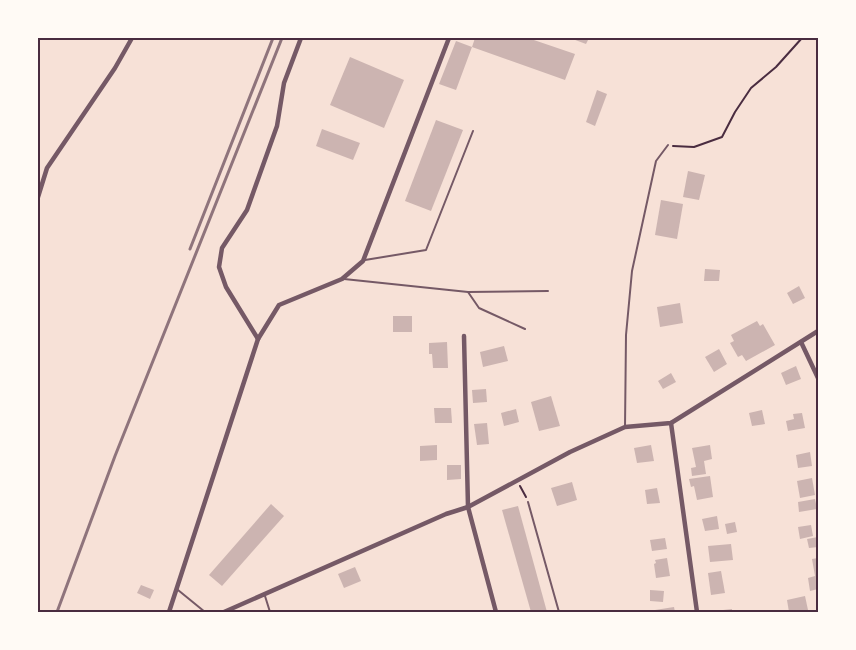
<svg xmlns="http://www.w3.org/2000/svg" width="856" height="650" viewBox="0 0 856 650" font-family="Manrope,sans-serif">
  <style>
    .building { fill: #ccb4b1 }
    .lines { fill: none; stroke-linecap: round; stroke-linejoin: round }
    .path { stroke: #4a2c40; stroke-width: 2 }
    .service { stroke: #755966; stroke-width: 2 }
    .minor { stroke: #755966; stroke-width: 4.5 }
    .rail { stroke: #8f747c; stroke-width: 3 }
    .neatline { fill: none; stroke: #4a2c40; stroke-width: 2 }
  </style>
  <rect width="100%" height="100%" fill="#f7e1d7"/>
  <g class="building">
    <path d="M475,38H528L575,54L565,80L472,47L456,90L439,84L456,41L472,47Z"/>
    <path d="M570,38H589L586,44Z"/>
    <path d="M350,57L404,80L384,128L330,105Z"/>
    <path d="M597,90L607,94L595,126L586,122Z"/>
    <path d="M436,120L463,130L431,211L405,201Z"/>
    <path d="M322,129L360,143L353,160L316,146Z"/>
    <path d="M688,171L705,175L699,200L683,197Z"/>
    <path d="M661,200L683,204L677,239L655,235Z"/>
    <path d="M705,269L720,270L719,281H704Z"/>
    <path d="M799,286L805,298L793,304L787,293Z"/>
    <path d="M680,303L683,323L660,327L657,307Z"/>
    <rect x="393" y="316" width="19" height="16"/>
    <path d="M757,321L760,326L763,324L775,345L746,361L742,355L738,357L730,343L734,341L731,335Z"/>
    <path d="M447,342L448,368H433L432,354H429V343Z"/>
    <path d="M504,346L508,361L483,367L480,352Z"/>
    <path d="M719,349L727,364L714,372L705,357Z"/>
    <path d="M796,366L801,379L786,385L781,373Z"/>
    <path d="M671,373L676,382L663,389L658,381Z"/>
    <path d="M486,389L487,402L473,403L472,390Z"/>
    <path d="M551,396L560,426L539,431L531,402Z"/>
    <path d="M434,408H451L452,423H435Z"/>
    <path d="M516,409L519,422L504,426L501,413Z"/>
    <path d="M762,410L765,424L752,426L749,413Z"/>
    <path d="M802,413L805,428L788,431L786,421L794,419L793,414Z"/>
    <path d="M487,423L489,444L477,445L474,424Z"/>
    <path d="M437,445V460L420,461V446Z"/>
    <path d="M651,445L654,461L637,463L634,448Z"/>
    <path d="M710,445L712,459L704,461L706,474L692,476L691,468L696,467L692,448Z"/>
    <path d="M810,452L812,466L798,468L796,455Z"/>
    <path d="M447,465H461V479L447,480Z"/>
    <path d="M710,476L713,497L697,500L694,486L691,487L689,479Z"/>
    <path d="M812,478L815,495L800,498L797,481Z"/>
    <path d="M572,482L577,500L557,506L551,488Z"/>
    <path d="M657,488L660,503L647,504L645,490Z"/>
    <path d="M815,499L817,509L799,512L798,502Z"/>
    <path d="M271,504L284,516L222,586L209,575Z"/>
    <path d="M518,506L547,612H531L502,510Z"/>
    <path d="M717,516L719,529L705,531L702,519Z"/>
    <path d="M735,522L737,532L727,534L725,524Z"/>
    <path d="M811,525L813,536L800,539L798,527Z"/>
    <path d="M818,537V547L809,548L807,539Z"/>
    <path d="M665,538L667,549L652,551L650,540Z"/>
    <path d="M731,544L733,560L710,562L708,546Z"/>
    <path d="M667,558L670,576L656,578L654,564L656,563L655,560Z"/>
    <path d="M818,558V589L810,591L808,578L815,576L812,559Z"/>
    <path d="M355,567L361,581L344,588L338,574Z"/>
    <path d="M721,571L725,593L711,595L708,573Z"/>
    <path d="M141,585L154,590L150,599L137,593Z"/>
    <path d="M650,590L664,591L663,602L650,601Z"/>
    <path d="M805,596L808,610L789,612L787,600Z"/>
    <path d="M674,607L675,612H656L655,610Z"/>
    <path d="M732,609V612H714V611Z"/>
  </g>
  <g class="lines">
    <g class="path">
      <path d="M673,146L694,147L722,137L735,112L751,88L776,67L802,38"/>
      <path d="M520,486L526,497"/>
    </g>
    <g class="service">
      <path d="M365,260L426,250L473,131"/>
      <path d="M344,279L468,292L548,291"/>
      <path d="M468,292L479,308L525,329"/>
      <path d="M625,427L626,335L632,271L656,161L668,145"/>
      <path d="M528,502L559,612"/>
      <path d="M178,590L205,612"/>
      <path d="M265,596L270,612"/>
    </g>
    <g class="minor">
      <path d="M38,197L47,168L115,68L132,38"/>
      <path d="M464,336L468,507L496,612"/>
      <path d="M258,339L226,287L219,267L222,248L247,210L277,126L284,83L301,38"/>
      <path d="M801,342L818,378"/>
      <path d="M671,423L697,612"/>
      <path d="M169,612L258,339L279,305L342,279L363,261L449,38"/>
      <path d="M224,612L446,514L468,507L570,452L625,427L671,423L818,331"/>
    </g>
    <g class="rail">
      <path d="M190,249L273,38"/>
      <path d="M57,612L115,456L282,38"/>
    </g>
  </g>
  <rect width="856" height="650" fill="none" stroke="#fffaf5" stroke-width="78"/>
  <rect x="39" y="39" width="778" height="572" class="neatline"/>
</svg>
